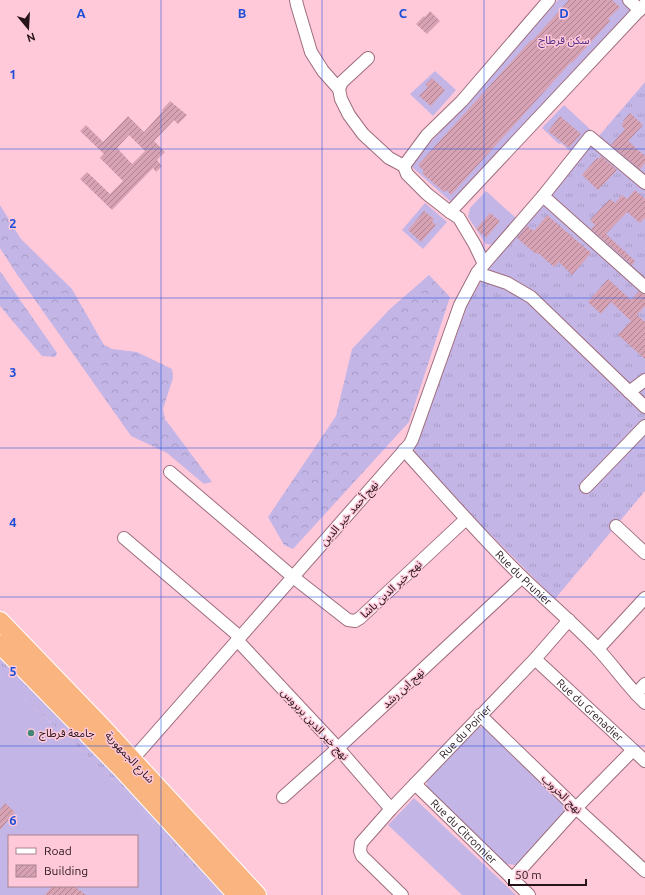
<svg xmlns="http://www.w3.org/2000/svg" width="645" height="895" viewBox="0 0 645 895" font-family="Ubuntu,'Noto Sans Arabic',sans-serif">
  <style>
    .grass { fill: url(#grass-tufts) }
    .forest { fill: url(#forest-crowns) }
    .garden { fill: #c3b5e6; fill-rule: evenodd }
    .building { fill: url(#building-hatch); fill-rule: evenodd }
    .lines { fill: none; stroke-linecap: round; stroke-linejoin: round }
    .minor-casing { stroke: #9e6d7d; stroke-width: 14 }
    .highway-casing { stroke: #fff; stroke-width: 20 }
    .minor { stroke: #fff; stroke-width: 12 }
    .highway { stroke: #f9b480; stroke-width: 18 }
    .grid { fill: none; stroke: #1d4ed8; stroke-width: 1; stroke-opacity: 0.55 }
    .poi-dot { fill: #438577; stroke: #ffc9da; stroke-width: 1.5 }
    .labels { text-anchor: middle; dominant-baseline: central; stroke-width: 3; stroke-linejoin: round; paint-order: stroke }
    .park-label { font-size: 11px; fill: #502d85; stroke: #ffc9da }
    .street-label { font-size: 11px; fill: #27141a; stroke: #ffc9da }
    .poi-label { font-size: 11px; fill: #27141a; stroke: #ffc9da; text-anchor: start }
    .grid-label { font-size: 13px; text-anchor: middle; font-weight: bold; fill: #1d4ed8; stroke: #ffc9da; stroke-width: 3; stroke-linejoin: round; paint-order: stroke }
  </style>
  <defs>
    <pattern id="grass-tufts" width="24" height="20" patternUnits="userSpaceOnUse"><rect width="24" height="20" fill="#c3b5e6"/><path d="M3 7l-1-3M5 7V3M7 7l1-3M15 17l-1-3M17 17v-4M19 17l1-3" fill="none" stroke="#a89bc5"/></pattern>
    <pattern id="forest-crowns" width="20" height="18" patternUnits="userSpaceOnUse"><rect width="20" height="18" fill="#c3b5e6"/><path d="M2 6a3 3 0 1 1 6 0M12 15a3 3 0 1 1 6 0" fill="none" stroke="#a89bc5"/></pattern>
    <pattern id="building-hatch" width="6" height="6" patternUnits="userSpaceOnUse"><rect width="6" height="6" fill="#d7a2b3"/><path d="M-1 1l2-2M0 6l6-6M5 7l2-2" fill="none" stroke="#ae8391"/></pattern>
  </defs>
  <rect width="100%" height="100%" fill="#ffc9da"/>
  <g class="grass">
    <path d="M645,82V491L555,599L470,514L414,452L467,306L486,272L511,239Z"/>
    <path d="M0,659L117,776L224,895H219L124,790L0,676Z"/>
  </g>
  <g class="forest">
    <path d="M0,205L21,239L72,289L104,345L112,349L137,352L172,369L173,378L163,409L165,419L212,482L204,484L167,453L131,436L16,273L0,248Z"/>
    <path d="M0,271L57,353L55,357L42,356L0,306Z"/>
    <path d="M429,275L450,297L409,422L293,549L284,545L268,517L336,416L352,349L390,309Z"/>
  </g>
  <g class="garden">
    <path d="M558,0H640L457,204L451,202L412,167L413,162Z"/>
    <path d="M435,71L456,90L433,116L410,94Z"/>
    <path d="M564,105L592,131L572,153L561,143L559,144L542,128Z"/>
    <path d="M486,191L517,219L493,245L486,244L468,217L470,208Z"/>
    <path d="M425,203L447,222L423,249L402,230Z"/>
    <path d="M0,676L124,790L219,895H0ZM9,836H137V886H9Z"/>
    <path d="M476,727H487L567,805L566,814L516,865L506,864L427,789V779Z"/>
    <path d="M414,798L516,895H462L388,825Z"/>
  </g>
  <g class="building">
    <path d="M569,0H612L620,7L608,19L610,21L572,63L571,62L451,195L446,190L444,192L422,173L424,171L418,165L531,40L532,41Z"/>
    <path d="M430,11L440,21L427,34L416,24L424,16L425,17Z"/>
    <path d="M432,78L445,90L431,106L419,96L428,87L425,85Z"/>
    <path d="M170,101L187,115L178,124L174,120L154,141L165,152L157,160L162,166L156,172L153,168L112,210L80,179L87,172L110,194L123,181L100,158L104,154L80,131L86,125L103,142L128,116L144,132L163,111L162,110ZM129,135L145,151L132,164L117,148Z"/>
    <path d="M630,113L643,125L628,141L645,156V163L640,169L611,145L625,129L621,125L624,122L623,121Z"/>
    <path d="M560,116L581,134L569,148L548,131Z"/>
    <path d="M601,156L617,170L598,190L582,175L597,158L599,159Z"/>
    <path d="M635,190L645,199V218L640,223L627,212L606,234L635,261L632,265L591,229L595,225L590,220L610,199L615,203L622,195L627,199Z"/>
    <path d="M424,211L434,219L432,222L436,225L421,242L408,230Z"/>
    <path d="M490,213L500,221L486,238L476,229Z"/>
    <path d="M547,215L570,235L591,253L572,275L559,262L554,267L538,253L536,254L517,238L527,226L534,231Z"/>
    <path d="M608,279L631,300L639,291L643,294H645V306L637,315L645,322V359L618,335L631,321L611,302L601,314L588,302Z"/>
    <path d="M5,803L15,812L0,830V810Z"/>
    <path d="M52,886H74L86,895H45Z"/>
  </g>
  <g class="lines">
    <g class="minor-casing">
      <g id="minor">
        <path d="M296,0L297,5L311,52L323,71L339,89"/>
        <path d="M629,0L640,10"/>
        <path d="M368,58L342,82L339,89L341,99L349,115L363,134L389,158L404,166"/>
        <path d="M543,196L645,287"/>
        <path d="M450,212L645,4"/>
        <path d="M484,264L475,245L459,218L450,212L427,194L407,174L404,166L427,135L462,101L549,0"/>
        <path d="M477,273L507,283L531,297L645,407"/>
        <path d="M629,392L645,380"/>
        <path id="s1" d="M404,450C443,493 481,537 522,577C547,601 573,623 597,648C614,666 627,686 645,703"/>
        <path d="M170,472L293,577L348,620L355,621L360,618L466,519"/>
        <path d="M586,487L645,426"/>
        <path d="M616,526L645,553"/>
        <path d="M124,538L240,637"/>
        <path d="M237,640L338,748L391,809"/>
        <path d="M598,649L645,598"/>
        <path id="s2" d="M535,659L645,761"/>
        <path d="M636,694L645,684"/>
        <path d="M480,715L576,808L645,871"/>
        <path d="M132,760L409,445L412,440L460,305L477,273L484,264L543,196L590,137L645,183"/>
        <path id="s3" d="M415,784L529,895"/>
        <path d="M283,797L338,748L522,577"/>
        <path d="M512,879L576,808L633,750"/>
        <path id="s4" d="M402,895L362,856L360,851L361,843L391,809L535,659L569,620"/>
      </g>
    </g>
    <g class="highway-casing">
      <g id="highway">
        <path d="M0,621L102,727L257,895"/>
        <path d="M0,644L122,769L237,895"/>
      </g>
    </g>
    <use href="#minor" class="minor"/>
    <use href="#highway" class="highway"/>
  </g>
  <path class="grid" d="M161,0V895M322,0V895M484,0V895M0,149H645M0,298H645M0,448H645M0,597H645M0,746H645"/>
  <circle class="poi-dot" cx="31" cy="733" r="4"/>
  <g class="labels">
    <g class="park-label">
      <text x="564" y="40">سكن قرطاج</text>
    </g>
    <g class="street-label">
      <text transform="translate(349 513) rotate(-49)">نهج أحمد خير الدين</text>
      <text stroke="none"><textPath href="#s1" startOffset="175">Rue du Prunier</textPath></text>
      <text transform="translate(391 589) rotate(-43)">نهج خير الدين باشا</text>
      <text transform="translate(403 688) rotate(-43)">نهج ابن رشد</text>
      <text stroke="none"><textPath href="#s2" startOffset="75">Rue du Grenadier</textPath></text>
      <text transform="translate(315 724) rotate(47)">نهج خير الدين بربروس</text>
      <text stroke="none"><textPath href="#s4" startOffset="222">Rue du Poirier</textPath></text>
      <text transform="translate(130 757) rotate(47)">شارع الجمهورية</text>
      <text transform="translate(562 794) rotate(44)">نهج الخروب</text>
      <text stroke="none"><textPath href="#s3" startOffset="68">Rue du Citronnier</textPath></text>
    </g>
    <g class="poi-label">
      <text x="39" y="733">جامعة قرطاج</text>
    </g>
  </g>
  <g class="grid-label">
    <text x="81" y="18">A</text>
    <text x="242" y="18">B</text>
    <text x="403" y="18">C</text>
    <text x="564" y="18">D</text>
    <text x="13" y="79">1</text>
    <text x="13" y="228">2</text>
    <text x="13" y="377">3</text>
    <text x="13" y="527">4</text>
    <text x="13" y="676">5</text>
    <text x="13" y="825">6</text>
  </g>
  <rect x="8" y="835" width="130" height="52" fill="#ffc9da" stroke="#a9818d"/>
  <rect x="16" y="848" width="20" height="6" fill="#ffffff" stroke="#a9818d"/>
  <text x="44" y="855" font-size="12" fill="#27141a">Road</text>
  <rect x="16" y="865" width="20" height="12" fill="url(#building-hatch)" stroke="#a9818d"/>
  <text x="44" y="875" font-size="12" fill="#27141a">Building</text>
  <g transform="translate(28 28) rotate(162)" stroke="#ffc9da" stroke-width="3" paint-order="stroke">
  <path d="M0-3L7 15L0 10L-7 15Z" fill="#27141a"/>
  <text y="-6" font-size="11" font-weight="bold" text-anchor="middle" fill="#27141a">N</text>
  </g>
  <path d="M509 879v6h77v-6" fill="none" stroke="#27141a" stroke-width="2"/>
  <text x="515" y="879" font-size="12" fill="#27141a" stroke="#ffc9da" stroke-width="3" paint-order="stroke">50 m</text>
</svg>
